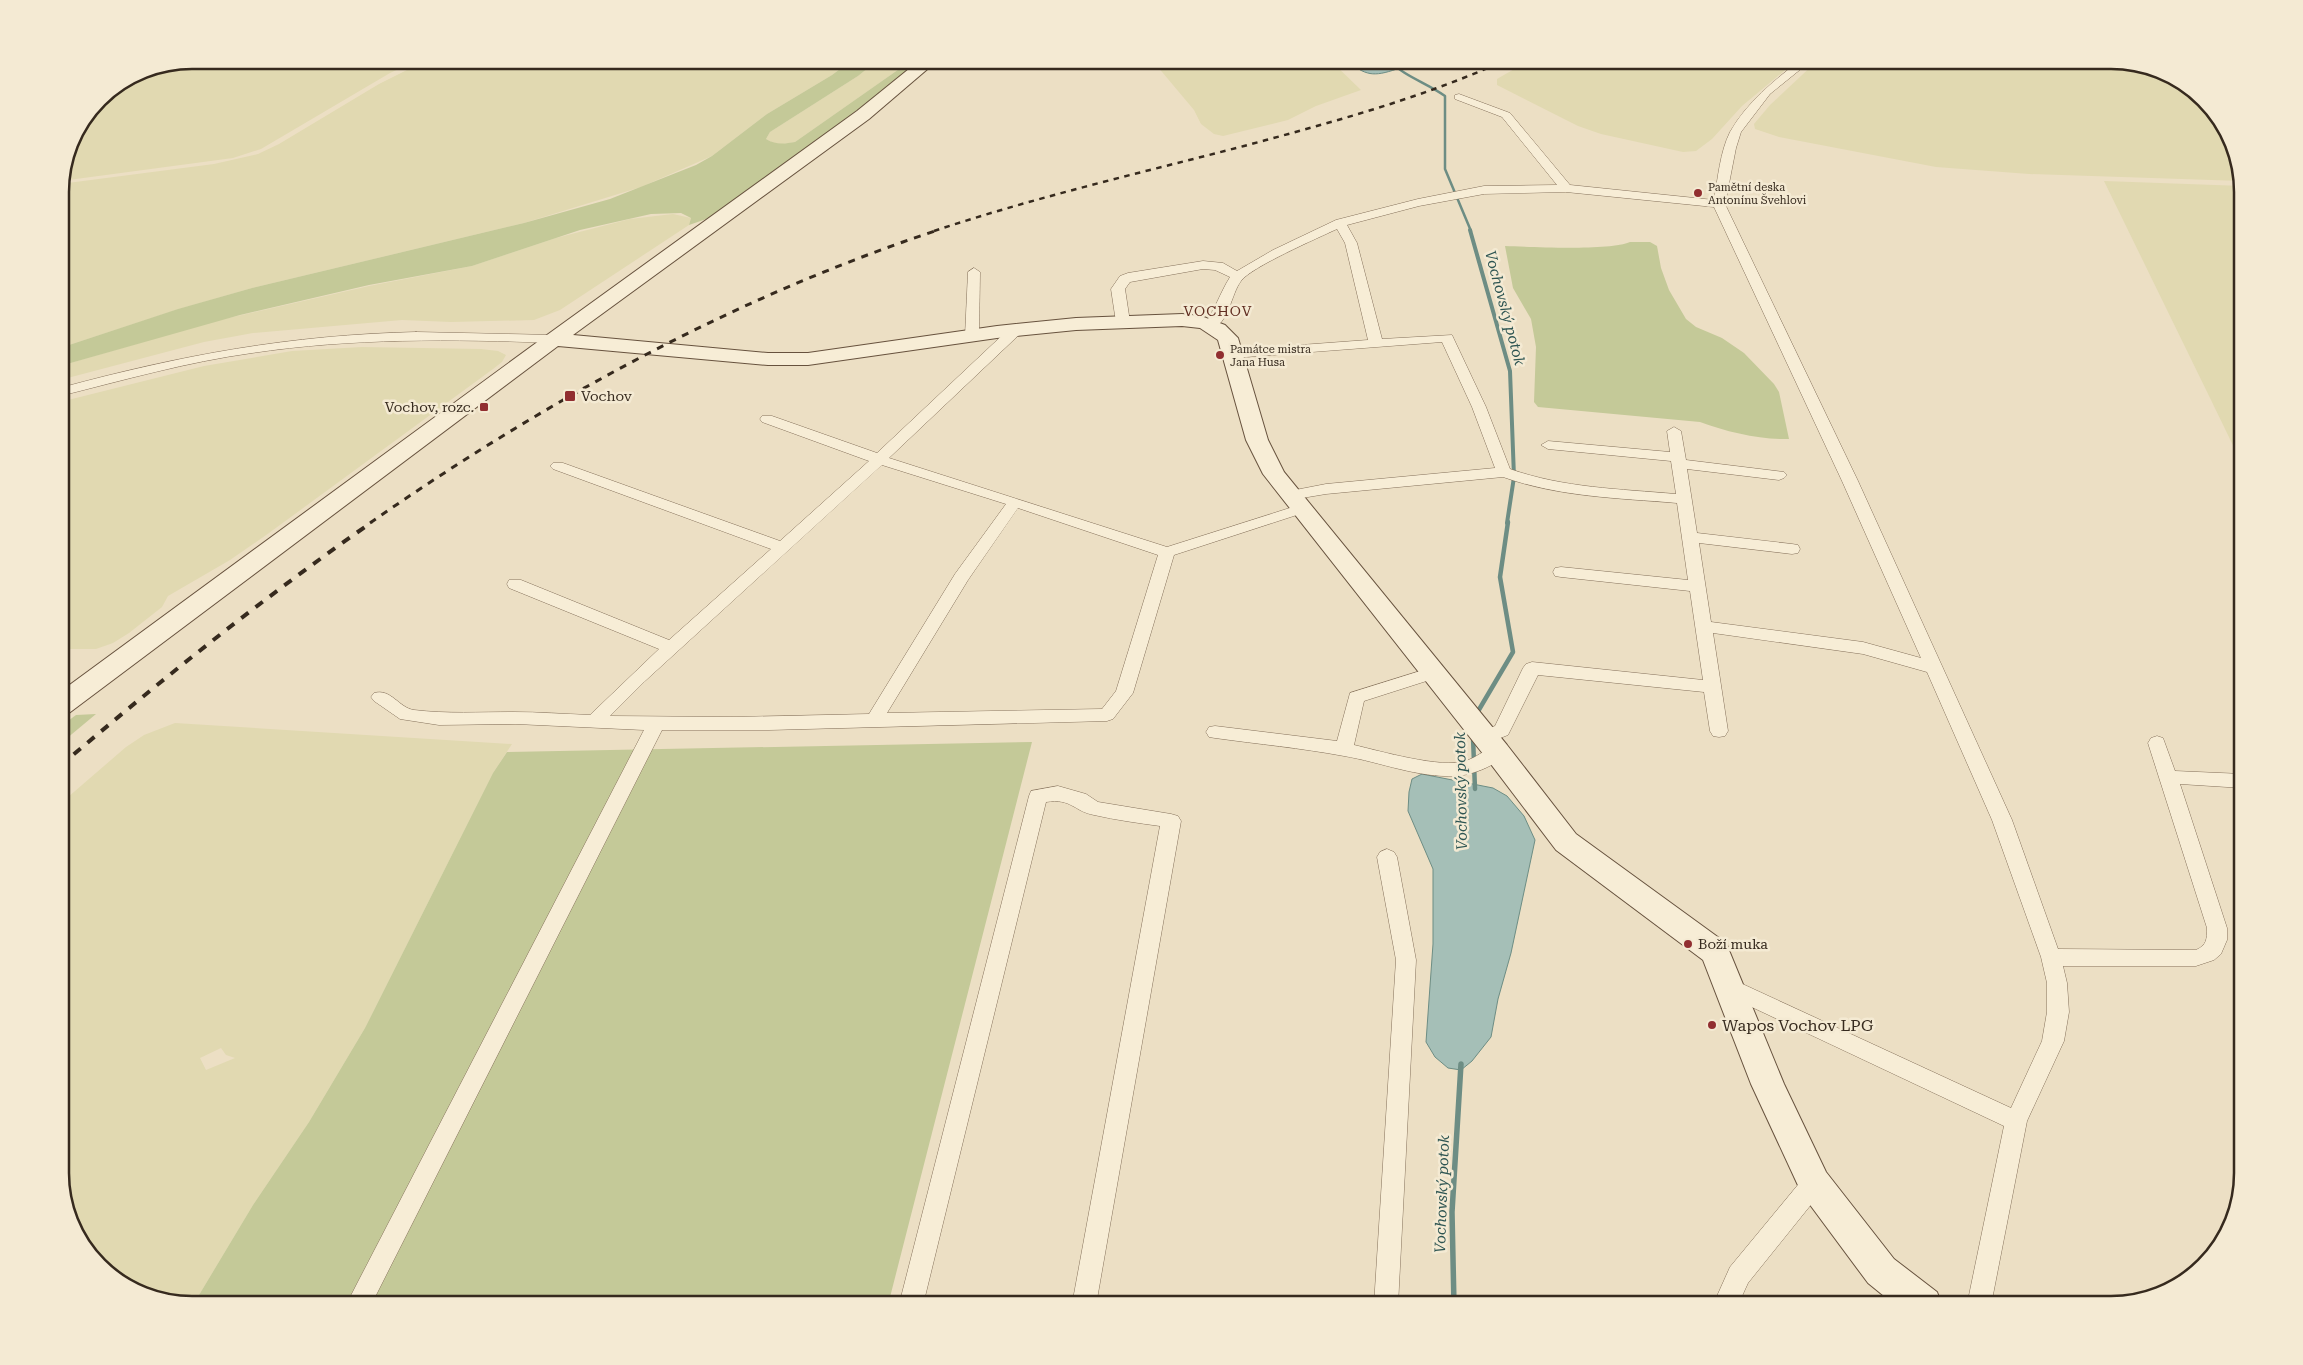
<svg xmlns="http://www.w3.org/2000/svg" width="2303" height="1365" viewBox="0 0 2303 1365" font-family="'Roboto Serif',serif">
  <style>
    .farmland { fill: #e1d9b1; fill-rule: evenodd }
    .green { fill: #c4c998 }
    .water { fill: #a5bfb7; stroke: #6d8d84 }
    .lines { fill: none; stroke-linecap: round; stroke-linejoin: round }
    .stream-far3 { stroke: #6d8d84; stroke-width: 2.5 }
    .stream-far2 { stroke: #6d8d84; stroke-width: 4 }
    .stream-far1 { stroke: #6d8d84; stroke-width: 4.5 }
    .stream { stroke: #6d8d84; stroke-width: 5.5 }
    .street-casing { stroke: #85715b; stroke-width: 1 }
    .secondary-casing { stroke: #67523e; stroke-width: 2 }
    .street { fill: #f7edd6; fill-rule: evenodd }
    .secondary { fill: #f7edd6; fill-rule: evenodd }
    .rail-far2 { stroke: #362a1e; stroke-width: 2.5; stroke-dasharray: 5.5 5.5; stroke-linecap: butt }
    .rail-far1 { stroke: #362a1e; stroke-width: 3; stroke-dasharray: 7 7; stroke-linecap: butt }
    .rail { stroke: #362a1e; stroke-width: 4; stroke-dasharray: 9 9; stroke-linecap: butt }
    .poi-dot { fill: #912e30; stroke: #f4ead3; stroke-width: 2 }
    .labels { text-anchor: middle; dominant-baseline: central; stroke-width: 5; stroke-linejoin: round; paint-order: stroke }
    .far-poi-label { font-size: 11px; fill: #362a1e; stroke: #f4ead3; text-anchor: start }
    .far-quarter-label { font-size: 14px; letter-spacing: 1px; fill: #602d20; stroke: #f4ead3 }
    .poi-label { font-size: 14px; fill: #362a1e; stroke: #f4ead3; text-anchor: start }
    .water-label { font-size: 15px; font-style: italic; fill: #2e5552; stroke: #f4ead3 }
    .near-poi-label { font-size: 16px; fill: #362a1e; stroke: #f4ead3; text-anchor: start }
    .rim { fill: none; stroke: #362a1e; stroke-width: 2.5 }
  </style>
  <rect width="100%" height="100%" fill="#ecdfc4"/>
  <g class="farmland">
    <path d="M192,60H418L390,73L261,149L233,158L61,181L70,141L99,98L141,70Z"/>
    <path d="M427,60H852L832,75L767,114L712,156L641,187L524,223L252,288L179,309L60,348V184L214,164L258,154L279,144L379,84Z"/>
    <path d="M878,60H912L795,142L783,144L773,143L766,139L770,132L858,76Z"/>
    <path d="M1152,60H1330L1361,90L1316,106L1288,120L1223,136L1214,134L1201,124L1194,110Z"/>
    <path d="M1530,60H1797L1742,106L1712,139L1696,151L1683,152L1601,134L1578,126L1497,85V79Z"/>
    <path d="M1818,60H2111L2177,78L2225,126L2242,181L2029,174L1936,167L1779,137L1755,129L1754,124L1770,105Z"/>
    <path d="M2104,181L2243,186V466L2211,400Z"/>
    <path d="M673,214L691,218L689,225L560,310L534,320L451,322L402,320L253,333L204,342L60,380V366L215,321L369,286L472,266L556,238L630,219Z"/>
    <path d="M362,347L481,349L498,351L506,355L502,362L493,369L269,533L230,560L168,596L162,607L129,633L113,643L96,649H60V402L204,366L292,351Z"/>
    <path d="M175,723L512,744L493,773L365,1028L309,1122L253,1205L193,1305L125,1287L78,1239L60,1182V804L126,747L144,735ZM221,1048L226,1055L235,1058L206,1070L200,1058Z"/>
  </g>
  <g class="green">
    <path d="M852,60H878L858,76L770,132L766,139C776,145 784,144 795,142L912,60H919L901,78L712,217L689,225L691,218L681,213L651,214L580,230L472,266L369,285L240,315L60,366V348L178,309L252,288L524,223L610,199L696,165L712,156L767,114L832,75Z"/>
    <path d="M1630,242H1650L1657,246L1661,268L1669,290L1686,319L1696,327L1722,338L1744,353L1774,384L1779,392L1789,439C1761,440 1727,432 1700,422L1538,407L1534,402L1536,347L1531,319L1513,288L1505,246C1531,247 1610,251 1630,242Z"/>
    <path d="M96,714L60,744V727L76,715Z"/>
    <path d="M1032,742L888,1305H193L253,1205L309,1122L365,1028L493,773L507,752Z"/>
  </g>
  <g class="water">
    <path d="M1346,60H1400L1397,69C1373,77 1366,76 1346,60Z"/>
    <path d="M1422,774L1493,788L1507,796L1524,816L1535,840L1511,953L1498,999L1491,1037L1472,1061L1461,1070L1448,1068L1435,1057L1426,1042L1433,944V869L1408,811L1409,792L1412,779Z"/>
  </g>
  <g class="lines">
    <path class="stream-far3" d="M1389,60C1403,76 1427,83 1445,96V169L1471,231"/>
    <path class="stream-far2" d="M1470,230L1510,371L1514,477L1507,523"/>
    <g class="stream-far1">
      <path d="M1477,713L1513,652L1500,577L1508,522"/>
      <path d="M1473,737L1475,789"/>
    </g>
    <path class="stream" d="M1454,1305L1452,1212L1461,1064"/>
    <g class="street-casing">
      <g id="street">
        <path d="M1800,60H1812L1770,94L1741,132L1736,148L1725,204L1858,481L2012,820L2058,949L2196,950C2207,945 2207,939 2207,928L2148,743L2151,738L2157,736L2163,738L2175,771L2243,774V788L2180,784L2227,928V940L2221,954L2214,960L2196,966H2063L2067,983L2069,1012L2064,1041L2027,1121L1991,1305H1967L2004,1126L1722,993L1719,987L1722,981L1729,978L1736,981L2011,1108L2042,1041L2047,1012V983L2041,957L1992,820L1927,672L1863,654L1713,633L1728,731L1725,736L1719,737L1713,736L1710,731L1704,692L1538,675L1508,735L1485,744L1479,742L1476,737L1479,732L1495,726L1523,668L1526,664L1532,662L1703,680L1690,591L1561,577L1555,576L1553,572L1555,568L1561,567L1688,580L1677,503C1618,498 1559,497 1503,477L1326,494L1290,500L1285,498L1282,495L1285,492L1326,484L1495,468L1472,407L1442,342L1233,358L1226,354L1233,350L1368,340L1345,243L1337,229C1318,238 1251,267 1241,281C1231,294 1229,324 1211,329L1204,325C1215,310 1220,293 1230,277L1215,270L1203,269L1130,282L1125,289L1130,322L1123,326L1116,322L1111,289L1120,276L1128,273L1203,261L1223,263L1237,271L1273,250L1336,220L1418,199L1484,186L1557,185L1502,117L1455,99V95L1459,94L1510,113L1570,185L1714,200C1718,178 1720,152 1730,132C1747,102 1774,81 1800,60ZM1566,192L1714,207L1842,481L1921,658L1863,642L1711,622L1699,543L1792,554L1798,553L1800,549L1798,545L1792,544L1697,533L1687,469L1779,480L1784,478L1787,475L1784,472L1686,460L1681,431L1674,427L1667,431L1670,452L1548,441L1541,445L1548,449L1671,461L1676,494C1620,489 1564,488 1510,469L1486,407L1452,335L1382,339L1357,243L1347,225L1419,206L1484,194Z"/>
        <path d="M974,268L980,272L979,336L972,340L965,336L968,272Z"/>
        <path d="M1016,326L1023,330L1021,333L889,458L1167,547L1296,506H1306L1309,509L1306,512L1174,555L1133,693L1113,719L1107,721L769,730H662L371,1305H346L644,730L516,724L439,725L400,719L374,701L371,697L374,693C391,688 399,708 414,710C447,714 480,712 513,712C539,712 564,714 590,715L659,649L509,588L507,584L509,580H521L669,640L771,549L553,469L550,466L553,463H563L780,541L869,461L762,422L760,419L762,416H772L877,453L1011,327ZM882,465L1006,504L955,574L869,714L734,717L610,716L644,682ZM1018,508L1158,555L1116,691L1102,709L887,713L968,580Z"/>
        <path d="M416,332L554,335L561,339L554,343C453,339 352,338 252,353C187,362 124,380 60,396V388C181,355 291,335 416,332Z"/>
        <path d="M1433,667L1439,669L1442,673L1439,677L1364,701L1354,745C1380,751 1442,769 1466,761C1477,757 1486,749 1497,745L1503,747L1506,752C1498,766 1471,775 1456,776C1418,778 1380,762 1344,756C1301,748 1258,744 1215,738L1209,737L1206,732L1209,727L1215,726L1337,741L1350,693Z"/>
        <path d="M1058,786L1086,794L1098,802L1171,814L1178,816L1181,821L1096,1305H1072L1160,826C1138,823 1116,820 1094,815C1073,811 1072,798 1046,802L923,1305H899L1029,796L1031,791Z"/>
        <path d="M1387,849L1394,852L1397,857L1416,960L1398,1305H1374L1396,960L1377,857L1380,852Z"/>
        <path d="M1814,1172L1822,1175L1826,1183L1822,1191L1748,1283L1738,1305H1713L1730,1267L1806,1175Z"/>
      </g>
    </g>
    <g class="secondary-casing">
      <path id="secondary" d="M920,60H938L869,119L573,335L768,353H808L997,326L1076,318L1182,314L1201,316L1225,325L1238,338L1268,440L1284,472L1507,745L1576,834L1726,943L1784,1084L1826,1172L1894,1259L1937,1292L1942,1305H1895L1868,1283L1802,1194L1751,1084L1703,960L1556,850L1487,759L1263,474L1246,440L1218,340L1200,328L1182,326L1076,330L997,338L808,365H768L558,346L69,713L60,715V692L547,335L857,111Z"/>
    </g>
    <use href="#street" class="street"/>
    <use href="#secondary" class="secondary"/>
    <path class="rail-far2" d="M934,231C1036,197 1140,173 1244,146C1333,122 1422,98 1506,60"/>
    <path class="rail-far1" d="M370,523C545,401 735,297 938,230"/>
    <path class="rail" d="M60,766C161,680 263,598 372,522"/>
  </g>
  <g class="poi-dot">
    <circle cx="1698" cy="193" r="5"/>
    <circle cx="1220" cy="355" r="5"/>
    <rect x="564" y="390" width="12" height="12" rx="2.5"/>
    <rect x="479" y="402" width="10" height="10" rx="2.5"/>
    <circle cx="1688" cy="944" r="5"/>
    <circle cx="1712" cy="1025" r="5"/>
  </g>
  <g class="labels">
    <g class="far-poi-label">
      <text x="1708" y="187">Pamětní deska<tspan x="1708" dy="13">Antonínu Švehlovi</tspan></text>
      <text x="1230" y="349">Památce mistra<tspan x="1230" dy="13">Jana Husa</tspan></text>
    </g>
    <g class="far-quarter-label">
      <text x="1218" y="311">VOCHOV</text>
    </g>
    <g class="poi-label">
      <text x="581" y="396">Vochov</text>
      <text x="474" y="407" text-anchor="end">Vochov, rozc.</text>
      <text x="1698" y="944">Boží muka</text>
    </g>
    <g class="water-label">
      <text transform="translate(1505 308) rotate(75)">Vochovský potok</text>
      <text transform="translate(1461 791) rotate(-91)">Vochovský potok</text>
      <text transform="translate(1442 1194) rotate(-88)">Vochovský potok</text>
    </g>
    <g class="near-poi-label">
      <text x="1722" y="1025">Wapos Vochov LPG</text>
    </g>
  </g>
  <path d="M0 0H2303V1365H0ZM192 69H2111A123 123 0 0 1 2234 192V1173A123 123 0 0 1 2111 1296H192A123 123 0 0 1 69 1173V192A123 123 0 0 1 192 69Z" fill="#f4ead3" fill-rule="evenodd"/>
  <path class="rim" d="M192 69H2111A123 123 0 0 1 2234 192V1173A123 123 0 0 1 2111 1296H192A123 123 0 0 1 69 1173V192A123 123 0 0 1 192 69Z"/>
</svg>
